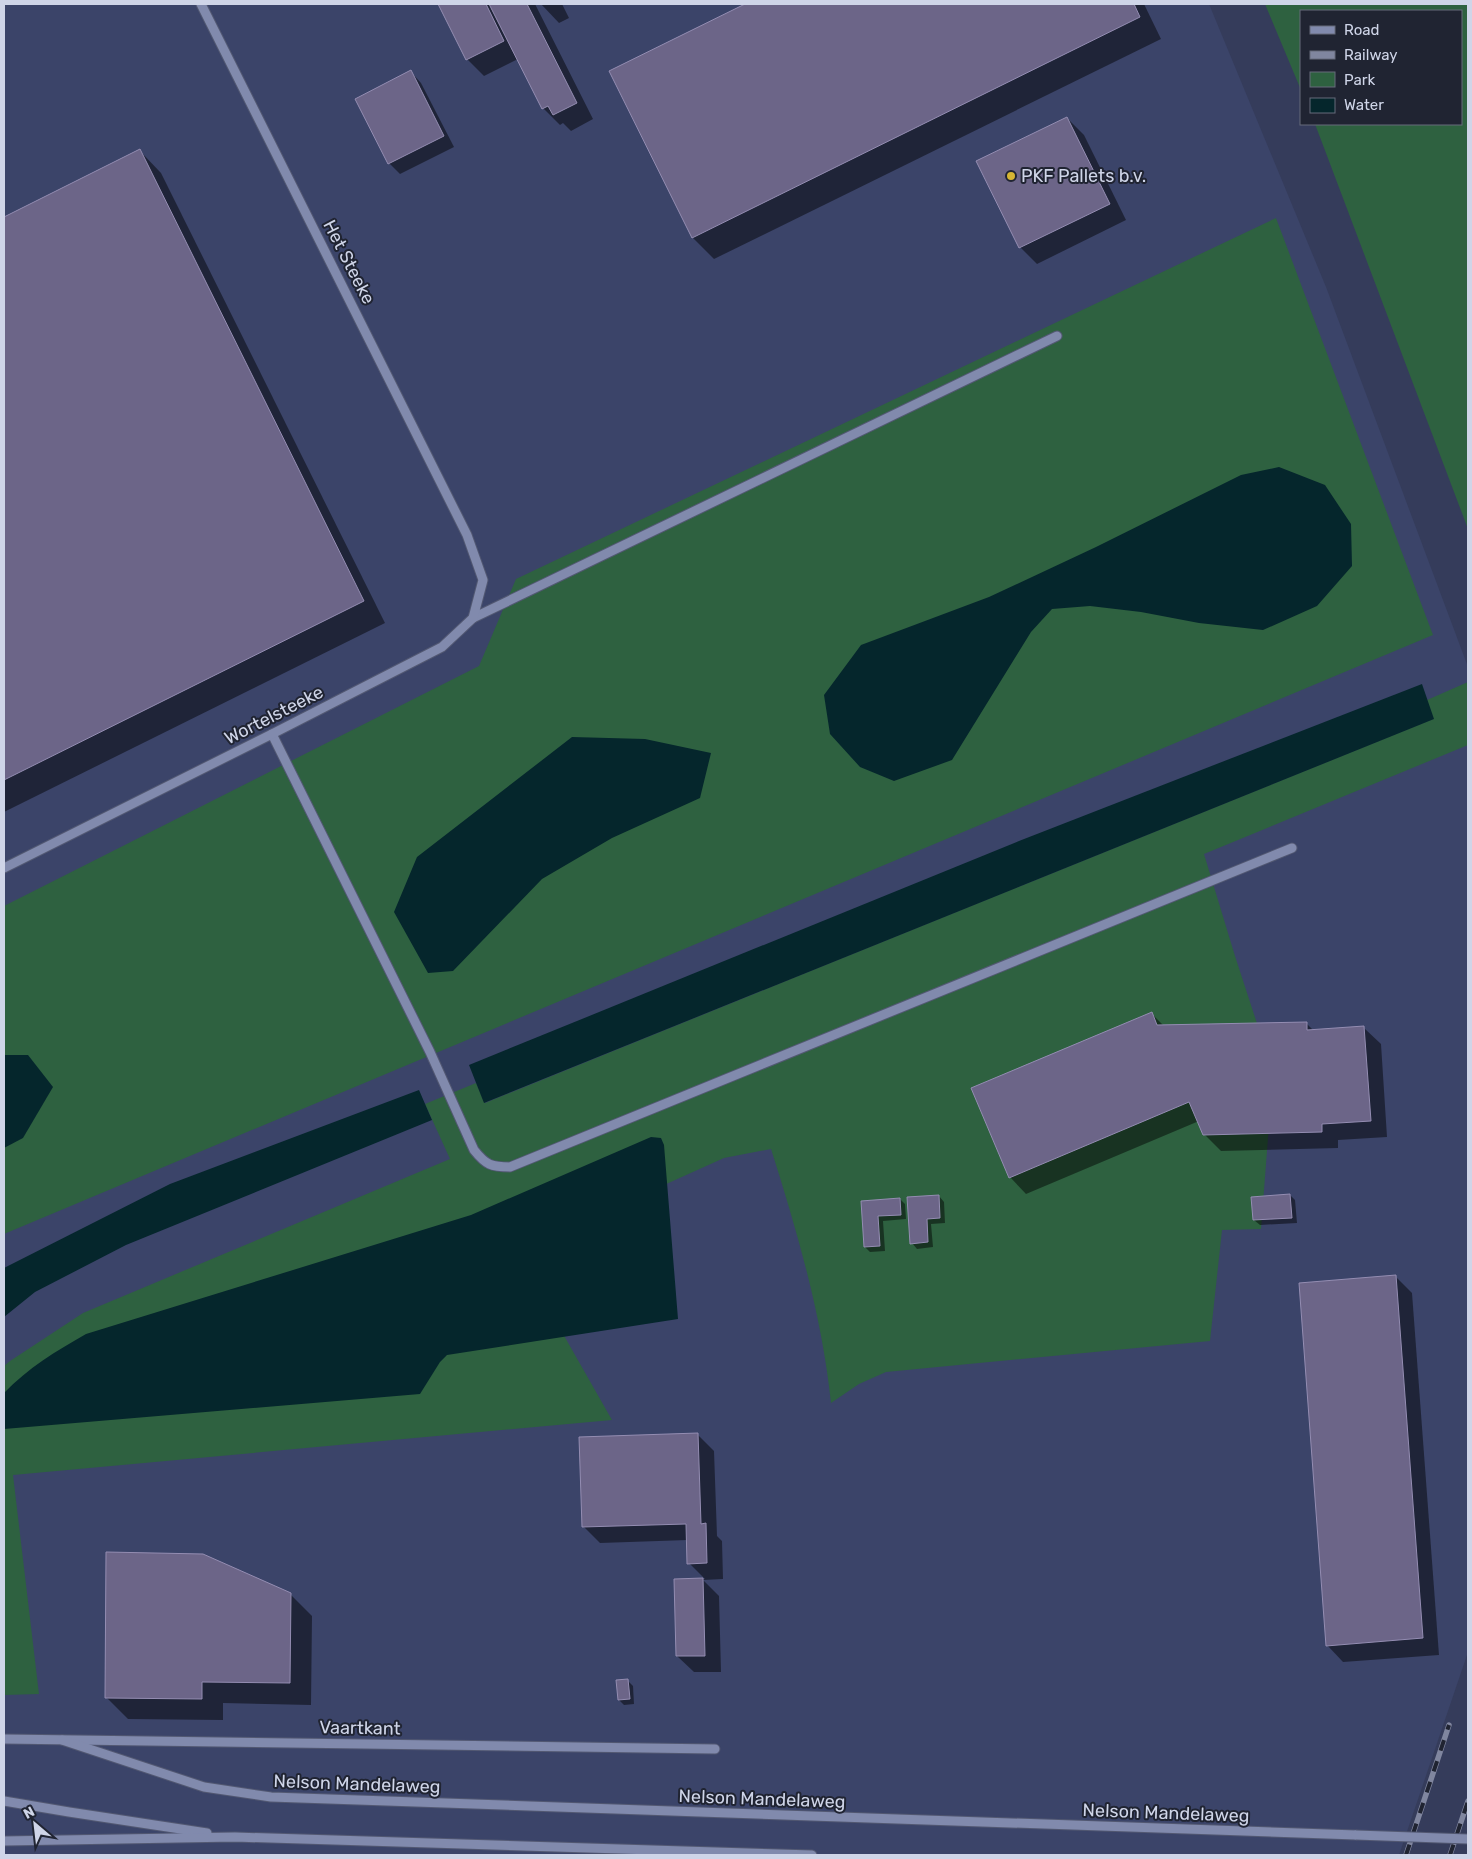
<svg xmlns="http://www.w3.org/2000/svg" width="1472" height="1859" viewBox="0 0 1472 1859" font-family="Rubik,sans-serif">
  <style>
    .built { fill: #3b4469 }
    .green { fill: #2e6140 }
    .water { fill: #05262c }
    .shadow { fill: #0007 }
    .building { fill: #6c6588; stroke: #948db2 }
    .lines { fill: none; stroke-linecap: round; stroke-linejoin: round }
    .minor-casing { stroke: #525872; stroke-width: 11 }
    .minor { stroke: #818aad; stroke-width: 9 }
    .rail-casing { stroke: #80869f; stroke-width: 5.5 }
    .rail { stroke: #202432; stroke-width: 4; stroke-dasharray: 11; stroke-linecap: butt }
    .minor-bridge-casing { stroke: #525872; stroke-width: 11; stroke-linecap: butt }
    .minor-bridge { stroke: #818aad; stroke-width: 9 }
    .poi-dot { fill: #d6b534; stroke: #202432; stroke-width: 2 }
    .labels { text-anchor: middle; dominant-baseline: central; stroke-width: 4; stroke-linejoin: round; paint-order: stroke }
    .poi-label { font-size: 18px; fill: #cfd5e8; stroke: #202432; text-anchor: start }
    .street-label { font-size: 18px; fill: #cfd5e8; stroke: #202432 }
  </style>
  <rect width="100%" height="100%" fill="#353c5b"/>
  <path class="built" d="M4,4H1209L1326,287L1468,667V1652L1399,1855H4Z"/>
  <g class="green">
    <path d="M1265,4H1468V529L1315,124H1461V11H1301V90Z"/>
    <path d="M1276,218L1433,635L4,1234V906L479,666L516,579Z"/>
    <path d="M1468,682V745L1204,854L1235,956L1281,1097L1271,1099L1261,1229L1222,1230L1210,1341L886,1372L859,1384L831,1403C822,1316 797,1231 771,1149L724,1158L653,1190L525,1267L612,1420L13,1475L39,1694L4,1695V1366L10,1361L83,1313L450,1159L425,1104L476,1083L485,1103L1433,719L1427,700Z"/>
  </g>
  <g class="water">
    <path d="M1279,467L1325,485L1351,524L1352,566L1317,606L1263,630L1199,623L1141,612L1090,606L1052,609L1031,632L952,760L894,781L860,767L830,734L824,695L861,645L989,597L1096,547L1241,475Z"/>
    <path d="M1422,684L1434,719L484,1103L469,1065L1019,841Z"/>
    <path d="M572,737L645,739L711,753L700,798L612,838L542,879L453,971L428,973L394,912L417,857Z"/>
    <path d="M4,1055H28L53,1087L23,1138L4,1148Z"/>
    <path d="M419,1090L432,1120L126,1245L35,1292L4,1317V1268L170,1184Z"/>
    <path d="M651,1137L661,1138L664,1145L678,1319L447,1355L440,1362L420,1394L4,1429V1393C28,1368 56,1351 86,1334L471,1215Z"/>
  </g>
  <g class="shadow">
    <path d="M440,4H535L593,119L571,131L563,123L560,125L543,108L518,59L484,76L467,59Z"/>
    <path d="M541,4H562L569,18L559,23Z"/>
    <path d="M748,4H1144L1161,39L714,259L693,238L611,72Z"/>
    <path d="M411,72L421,83L454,147L400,174L389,163Z"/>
    <path d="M1067,118L1084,135L1126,220L1037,264L1020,247L978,162Z"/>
    <path d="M140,151L161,173L385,623L4,812V218Z"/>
    <path d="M1152,1014L1164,1026L1306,1023L1314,1031L1364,1028L1381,1044L1387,1137L1338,1140V1148L1221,1151L1204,1134L1199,1121L1026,1194L1010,1177Z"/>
    <path d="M1290,1195L1295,1200L1297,1223L1260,1225L1254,1220Z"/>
    <path d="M939,1196L944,1202L945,1223L931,1224L933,1247L917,1249L912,1243Z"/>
    <path d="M900,1199L905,1204L906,1219L883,1221L885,1251L870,1252L865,1247L862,1202Z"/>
    <path d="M1396,1277L1412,1293L1439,1655L1343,1662L1327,1645Z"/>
    <path d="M698,1435L714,1451L717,1536L722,1541L723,1579L703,1580L719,1596L721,1672H694L677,1656L675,1580L705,1579L689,1563L688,1540L600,1543L583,1526Z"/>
    <path d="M290,1594L312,1616L311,1705L223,1703V1720L128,1719L106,1697Z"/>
    <path d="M628,1681L633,1686L634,1704L624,1705L619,1700Z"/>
  </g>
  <g class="building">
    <path d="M438,4H486L504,41L466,60Z"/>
    <path d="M489,4H527L577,103L553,115L548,106L542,109Z"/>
    <path d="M745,4H1134L1140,17L692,238L609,71Z"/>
    <path d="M411,70L444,136L388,164L355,99Z"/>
    <path d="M1067,117L1110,204L1019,248L976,161Z"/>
    <path d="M140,149L364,601L4,780V217Z"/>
    <path d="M1152,1012L1157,1025L1307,1022V1030L1364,1026L1371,1121L1322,1124V1132L1203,1135L1189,1102L1009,1178L971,1088Z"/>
    <path d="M1290,1194L1292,1218L1253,1220L1251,1197Z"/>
    <path d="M939,1195L940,1218L927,1219L928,1242L910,1244L907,1197Z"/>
    <path d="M900,1198L901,1215L878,1216L880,1246L864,1247L861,1201Z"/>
    <path d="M1396,1275L1423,1638L1326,1646L1299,1283Z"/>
    <path d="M698,1433L701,1524L706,1523L707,1563L687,1564L686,1524L582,1527L579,1437Z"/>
    <path d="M106,1552L203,1554L291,1593L290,1683L202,1682V1699L105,1698Z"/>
    <path d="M703,1578L705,1656H676L674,1579Z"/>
    <path d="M628,1679L630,1699L618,1700L616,1680Z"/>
  </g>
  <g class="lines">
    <g class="minor-casing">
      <g id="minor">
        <path d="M473,618L1057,336"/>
        <path d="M272,734L430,1052L474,1150C486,1165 491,1167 510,1167L1292,848"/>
        <path d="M4,868L272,734L442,647L473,618L483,580L467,535L201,4"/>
        <path d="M4,1739L715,1749"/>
        <path d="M62,1740L204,1787L271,1797L1356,1835"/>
        <path d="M4,1801L69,1812L207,1833"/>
        <path d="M4,1841L235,1837L812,1855"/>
      </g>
    </g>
    <use href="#minor" class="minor"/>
    <g class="rail-casing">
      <g id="rail">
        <path d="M1406,1855L1449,1725"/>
        <path d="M1450,1855L1468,1801"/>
      </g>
    </g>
    <use href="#rail" class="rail"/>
    <g class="minor-bridge-casing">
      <path id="minor-bridge" d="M1356,1835L1468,1839"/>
    </g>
    <use href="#minor-bridge" class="minor-bridge"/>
  </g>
  <circle class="poi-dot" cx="1011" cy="176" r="5"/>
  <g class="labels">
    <g class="poi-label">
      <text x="1021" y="176">PKF Pallets b.v.</text>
    </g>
    <g class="street-label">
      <text transform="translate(349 262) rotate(63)">Het Steeke</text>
      <text transform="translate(274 715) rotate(-27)">Wortelsteeke</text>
      <text transform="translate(360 1728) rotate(1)">Vaartkant</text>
      <text transform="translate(357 1784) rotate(2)">Nelson Mandelaweg</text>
      <text transform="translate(762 1799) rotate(2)">Nelson Mandelaweg</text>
      <text transform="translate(1166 1813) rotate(2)">Nelson Mandelaweg</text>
    </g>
  </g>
  <rect width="1472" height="1859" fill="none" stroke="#cfd5e8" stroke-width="10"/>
  <rect x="1300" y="10" width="162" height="115" fill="#202432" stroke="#666b7b"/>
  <rect x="1310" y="26" width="25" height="8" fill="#818aad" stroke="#666b7b"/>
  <text x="1344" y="35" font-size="15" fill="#cfd5e8">Road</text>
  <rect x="1310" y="51" width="25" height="8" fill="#80869f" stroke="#666b7b"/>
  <text x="1344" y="60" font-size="15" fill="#cfd5e8">Railway</text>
  <rect x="1310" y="72" width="25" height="15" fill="#2e6140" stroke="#666b7b"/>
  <text x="1344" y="85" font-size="15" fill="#cfd5e8">Park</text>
  <rect x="1310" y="98" width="25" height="15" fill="#05262c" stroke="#666b7b"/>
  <text x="1344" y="110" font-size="15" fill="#cfd5e8">Water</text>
  <g transform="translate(35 1824) rotate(332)" stroke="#202432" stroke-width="4" paint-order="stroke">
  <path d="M0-4L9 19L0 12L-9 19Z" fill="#cfd5e8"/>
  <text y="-8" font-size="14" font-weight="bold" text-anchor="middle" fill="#cfd5e8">N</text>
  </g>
</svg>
